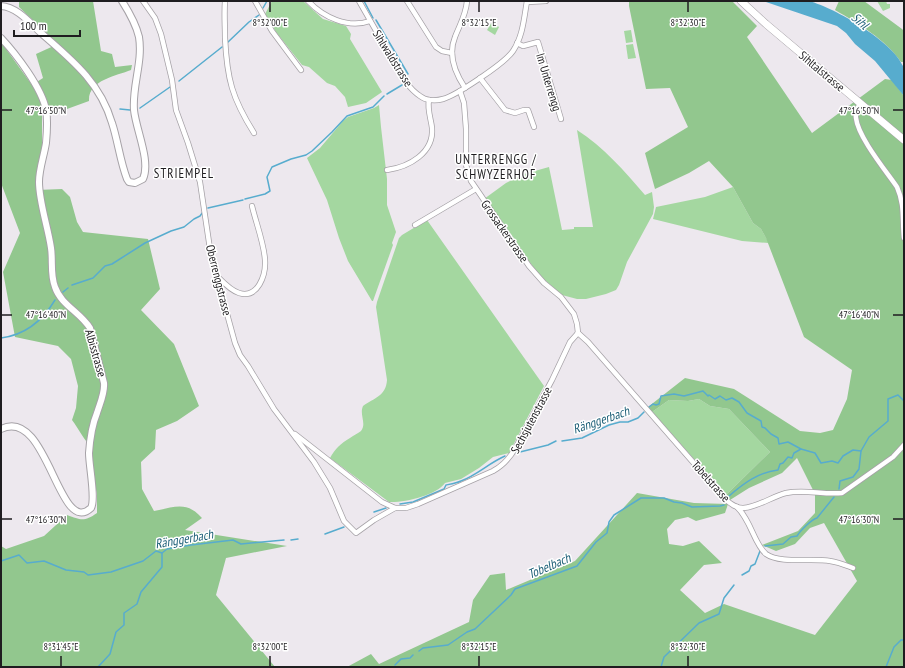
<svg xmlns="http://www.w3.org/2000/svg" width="905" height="668" viewBox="0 0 905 668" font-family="'PT Sans Narrow',sans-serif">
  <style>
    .green { fill: #a4d7a0 }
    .forest { fill: #92c78e }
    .water { fill: #57acce }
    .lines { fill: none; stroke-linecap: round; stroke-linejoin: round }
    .stream { stroke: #57acce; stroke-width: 1.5 }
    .street-casing { stroke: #a6a2a7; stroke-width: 6 }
    .secondary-casing { stroke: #a6a2a7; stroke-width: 8 }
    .primary-casing { stroke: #a6a2a7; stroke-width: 8 }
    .street { stroke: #fff; stroke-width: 4.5 }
    .secondary { stroke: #fff; stroke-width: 6 }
    .primary { stroke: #fff; stroke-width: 7 }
    .ticks { fill: none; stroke: #1f1d20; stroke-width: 1.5 }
    .labels { text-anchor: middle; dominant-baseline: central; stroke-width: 3; stroke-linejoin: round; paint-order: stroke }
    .street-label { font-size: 12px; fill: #1f1d20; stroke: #fff }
    .water-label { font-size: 13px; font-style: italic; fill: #1d5f77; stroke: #fff }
    .neighbourhood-label { font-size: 13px; letter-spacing: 1px; fill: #1f1d20; stroke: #fff }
    .ticks-label { font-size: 10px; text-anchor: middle; fill: #1f1d20; stroke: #fff; stroke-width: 3; stroke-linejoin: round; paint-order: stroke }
  </style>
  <rect width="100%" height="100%" fill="#ede8ee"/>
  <g class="green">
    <path d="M272,1H303L323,19L346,26L351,34L350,39L382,92L366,103L348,107L345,97L335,86L327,83L309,67L302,65L276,32L265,14Z"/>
    <path d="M877,1H886L887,4H890V8L883,11Z"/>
    <path d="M492,22L499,27L495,35L487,30Z"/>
    <path d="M631,30L633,42L626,43L624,31Z"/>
    <path d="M633,44L636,58L628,59L626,45Z"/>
    <path d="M379,105L381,127L387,179V205L396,232L392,243L393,245L373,301H372L348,261L339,238L327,200L307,158L320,148L343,121L348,117L374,108Z"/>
    <path d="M577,130C604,147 624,171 645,195L652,192L654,207L653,214L627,262L619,285L616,290L606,294L586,299H577L562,295L539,275L484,199L506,183L524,174L549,167L562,230L574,229V227H593Z"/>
    <path d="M733,187L753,223L761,229L769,243L742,241L653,219L656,207L705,197Z"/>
    <path d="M427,220L544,386L509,453L493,457L479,468L461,479L445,483C437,495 404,503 389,502L330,458C335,449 341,443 350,438C353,436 358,433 361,431C367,423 359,415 363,406C374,398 386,396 387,380L376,307L377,302L399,238L402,235Z"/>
    <path d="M699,399L710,406L729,409L770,452L726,495L652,412L669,400L688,401Z"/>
  </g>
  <g class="forest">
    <path d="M19,1H93L101,51L112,54L115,67L132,65L131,70C116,76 88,80 89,101L67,109L42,108V146L36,178L37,190L62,189L70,197L77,222L83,232L148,239L160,289L141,310L174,344L199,406L177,421L156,430L155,449L141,462L142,489L154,511C175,507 187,501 202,518L185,530L287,546L226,558L216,595L275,667H1V546L6,549L44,536L67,515C81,520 84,522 97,513V494L93,476V448C84,441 79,429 72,420L76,408L78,386L71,359L58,346L15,337L3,272L20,233L1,183V42L32,85L43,78L36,54L58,44L19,7Z"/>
    <path d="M629,1H732L757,26L747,37L812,133L885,79L892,80L904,96V667H347L371,654L379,664L469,622L473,600L490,575L505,573L506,590L575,561L637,493L694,503L728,504L725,513L696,521L688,517L675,520L667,529L669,544L683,546L699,541L722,563L704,565L680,590L705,613L724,604L815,635L857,581L824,523L810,528L795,544L776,551L762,545L798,531L815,513V494L797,458L782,473L749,488L730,500L726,495L770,452L729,409L710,406L699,399L688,401L669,400L652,412L648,407L685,378L734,389L800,431L820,433L833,430L847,399L852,370L804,337L766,238L761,229L753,223L733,187L709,161L689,173L655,189L645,153L688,127L670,88L646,89L629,6Z"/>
    <path d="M839,1H864L902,29L904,31V62H901C885,39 859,24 835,10Z"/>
  </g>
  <path class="water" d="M763,1C776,1 797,0 809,1C835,8 892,41 903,66C905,72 904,89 904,96L875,61L855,44L846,33L837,26Z"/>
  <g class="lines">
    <g class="stream">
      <path d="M364,1L373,18"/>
      <path d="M263,8L267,1"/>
      <path d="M376,20L408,74"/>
      <path d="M228,42L249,22L259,15"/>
      <path d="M179,81L222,47"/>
      <path d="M387,94L402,85"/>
      <path d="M140,108L170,87"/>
      <path d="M120,109L130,110"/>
      <path d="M245,199L265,194L270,191L267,177L272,167L291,159L306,155L312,151L332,132L347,116L373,107L384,96"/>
      <path d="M208,208L243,200"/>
      <path d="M72,285L93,278L105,266L112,264L145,243L171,231L184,227L194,219L200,216L203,212"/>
      <path d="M63,292L68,288"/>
      <path d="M1,338C25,335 43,320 55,300"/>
      <path d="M649,407L653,404L656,405L659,404L661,396L674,394L684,396L703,391L708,396L709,395L715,399L720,396L726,400L732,398L739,402L747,413L761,421L762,427L765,428L771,434L778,438L779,444L788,442L801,449L815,453L821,463L832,461L838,463L843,456L853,450L861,451L869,437L888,421V399L898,395L904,401"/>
      <path d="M562,441L582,438L609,425L620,422H628L638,418L644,412"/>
      <path d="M516,453L548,445L556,441"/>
      <path d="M839,489L840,481L853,477L859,469L861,451"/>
      <path d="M729,496C744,483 759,472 778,470L780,464L783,463L788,457L792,458L794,453L801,449"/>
      <path d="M400,504L413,502L444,489L446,485C451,484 457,483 461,481C477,475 489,463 505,456"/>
      <path d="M374,512L386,508"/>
      <path d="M325,534L344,527"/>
      <path d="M291,540L298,539"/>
      <path d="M765,546L783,544L791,537L797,536C800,531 812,519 817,518L834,497"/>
      <path d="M1,561L19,555L27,563L44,561L66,570L84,572L88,575L111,572L143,561L156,551L162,553L167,549L191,545L233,540L241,544L284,540"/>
      <path d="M742,575L749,571L751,566L755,564L760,551"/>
      <path d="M419,651L423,648L448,645L467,632L475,629L511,595L515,589L577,566L596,542L607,533L609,522L614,515L641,498H664L674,502L682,503L692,507L720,506L724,505"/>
      <path d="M395,665L401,659L410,658L413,655"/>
      <path d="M98,667L110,654L116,632L124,625V613L137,604L141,592L162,567V553"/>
      <path d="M661,667L664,657L699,623L719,614L724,598L734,585"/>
      <path d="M886,667L894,647L901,640H904"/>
    </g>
    <g class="street-casing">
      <g id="street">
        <path d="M143,1L155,18L161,34L172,80L176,110L188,143L200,182L210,249L215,270L235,343L240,355L248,366L274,409L314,462L330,488L344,521L356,533L374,520L395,508H406L418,504L493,471C504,465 510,458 516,447L552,380L570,342L578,333"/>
        <path d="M225,1C224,13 225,26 225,38C227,79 232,98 254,133"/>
        <path d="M255,1L272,31L301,70"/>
        <path d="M308,1C323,17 348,29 370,21"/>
        <path d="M359,1C370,20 380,38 391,57C399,70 406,87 420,96C426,101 436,101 443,99C457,95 505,63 513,51C523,36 524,18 527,1"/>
        <path d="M407,1L436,47L442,51L452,53"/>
        <path d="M527,2L546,1"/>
        <path d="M517,43L523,46L538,42L561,119"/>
        <path d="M480,78L505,110L515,113L524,110H528L534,127"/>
        <path d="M465,88C455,73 448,54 455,37C460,24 466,15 467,1"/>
        <path d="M460,91L464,103L466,129V165L471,181L529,266L544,283L561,297L574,314L577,324L578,333"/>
        <path d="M860,104C857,108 855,112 856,118C858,137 886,171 897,187C905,205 902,219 904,238"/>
        <path d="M387,170C409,167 434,153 432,128C431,119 427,109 429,100"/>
        <path d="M415,225L476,189"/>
        <path d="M217,276C223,282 230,290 239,293C258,299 266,275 265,260C264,243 256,223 252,206"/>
        <path d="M578,333L588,342L726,500C731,504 736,508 743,508C756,508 773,496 786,493C805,489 823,495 842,493L893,457L904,445"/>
        <path d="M295,434L382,502L395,508"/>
        <path d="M737,507C751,520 754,544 766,554C780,564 812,558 830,561C838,562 845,565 853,568"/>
      </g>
    </g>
    <g class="secondary-casing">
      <g id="secondary">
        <path d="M1,6C17,7 30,23 41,33C72,60 100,82 112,123C118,141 120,161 127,179L129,182L135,183L143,179C151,161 136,130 134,110C132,86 143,62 139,37C136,24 129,12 122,1"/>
        <path d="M1,38C16,54 42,88 46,110C48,120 47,132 46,143C44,156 39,169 39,182C39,202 48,227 51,248C53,261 50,274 55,287C61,305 80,312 90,328L104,383C105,393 100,403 97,413C92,425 90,439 89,453C89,466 96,499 91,508C58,538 48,406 1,429"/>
      </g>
    </g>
    <g class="primary-casing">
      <path id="primary" d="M741,1L766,24L904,140"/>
    </g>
    <use href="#street" class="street"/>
    <use href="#secondary" class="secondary"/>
    <use href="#primary" class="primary"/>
  </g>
  <path class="ticks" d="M270,2V12M479,2V12M688,2V12M2,110H12M893,110H903M2,315H12M893,315H903M2,519H12M893,519H903M61,656V666M270,656V666M479,656V666M688,656V666"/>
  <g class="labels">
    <g class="street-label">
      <text transform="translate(393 58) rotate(58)">Sihlwaldstrasse</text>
      <text transform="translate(822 71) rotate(40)">Sihltalstrasse</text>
      <text transform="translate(549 82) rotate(73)">Im Unterrengg</text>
      <text transform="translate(505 231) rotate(55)">Grossackerstrasse</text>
      <text transform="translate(219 280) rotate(76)">Oberrenggstrasse</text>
      <text transform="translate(96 353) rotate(74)">Albisstrasse</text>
      <text transform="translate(531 420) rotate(-62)">Sechsjutenstrasse</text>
      <text transform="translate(711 481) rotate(48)">Tobelstrasse</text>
    </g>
    <g class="water-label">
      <text transform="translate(860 21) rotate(41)">Sihl</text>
      <text transform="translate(601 420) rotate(-19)">Ränggerbach</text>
      <text transform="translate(184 539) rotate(-10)">Ränggerbach</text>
      <text transform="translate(549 566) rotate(-23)">Tobelbach</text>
    </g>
    <g class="neighbourhood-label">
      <text x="496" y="159">UNTERRENGG /<tspan x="496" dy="15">SCHWYZERHOF</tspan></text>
      <text x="184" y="173">STRIEMPEL</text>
    </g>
  </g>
  <g class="ticks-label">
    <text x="270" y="26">8°32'00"E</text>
    <text x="479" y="26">8°32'15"E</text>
    <text x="688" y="26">8°32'30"E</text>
    <text x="46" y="114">47°16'50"N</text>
    <text x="859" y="114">47°16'50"N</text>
    <text x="46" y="318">47°16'40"N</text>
    <text x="859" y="318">47°16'40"N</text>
    <text x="46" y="523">47°16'30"N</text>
    <text x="859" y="523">47°16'30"N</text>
    <text x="61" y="650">8°31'45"E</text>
    <text x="270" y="650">8°32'00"E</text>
    <text x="479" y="650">8°32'15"E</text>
    <text x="688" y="650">8°32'30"E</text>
  </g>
  <rect width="905" height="668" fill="none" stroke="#1f1d20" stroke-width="4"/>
  <path d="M14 30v6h66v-6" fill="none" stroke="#1f1d20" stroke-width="2"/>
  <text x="20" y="30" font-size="12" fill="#1f1d20" stroke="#ffffff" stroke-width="3" paint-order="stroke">100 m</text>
</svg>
